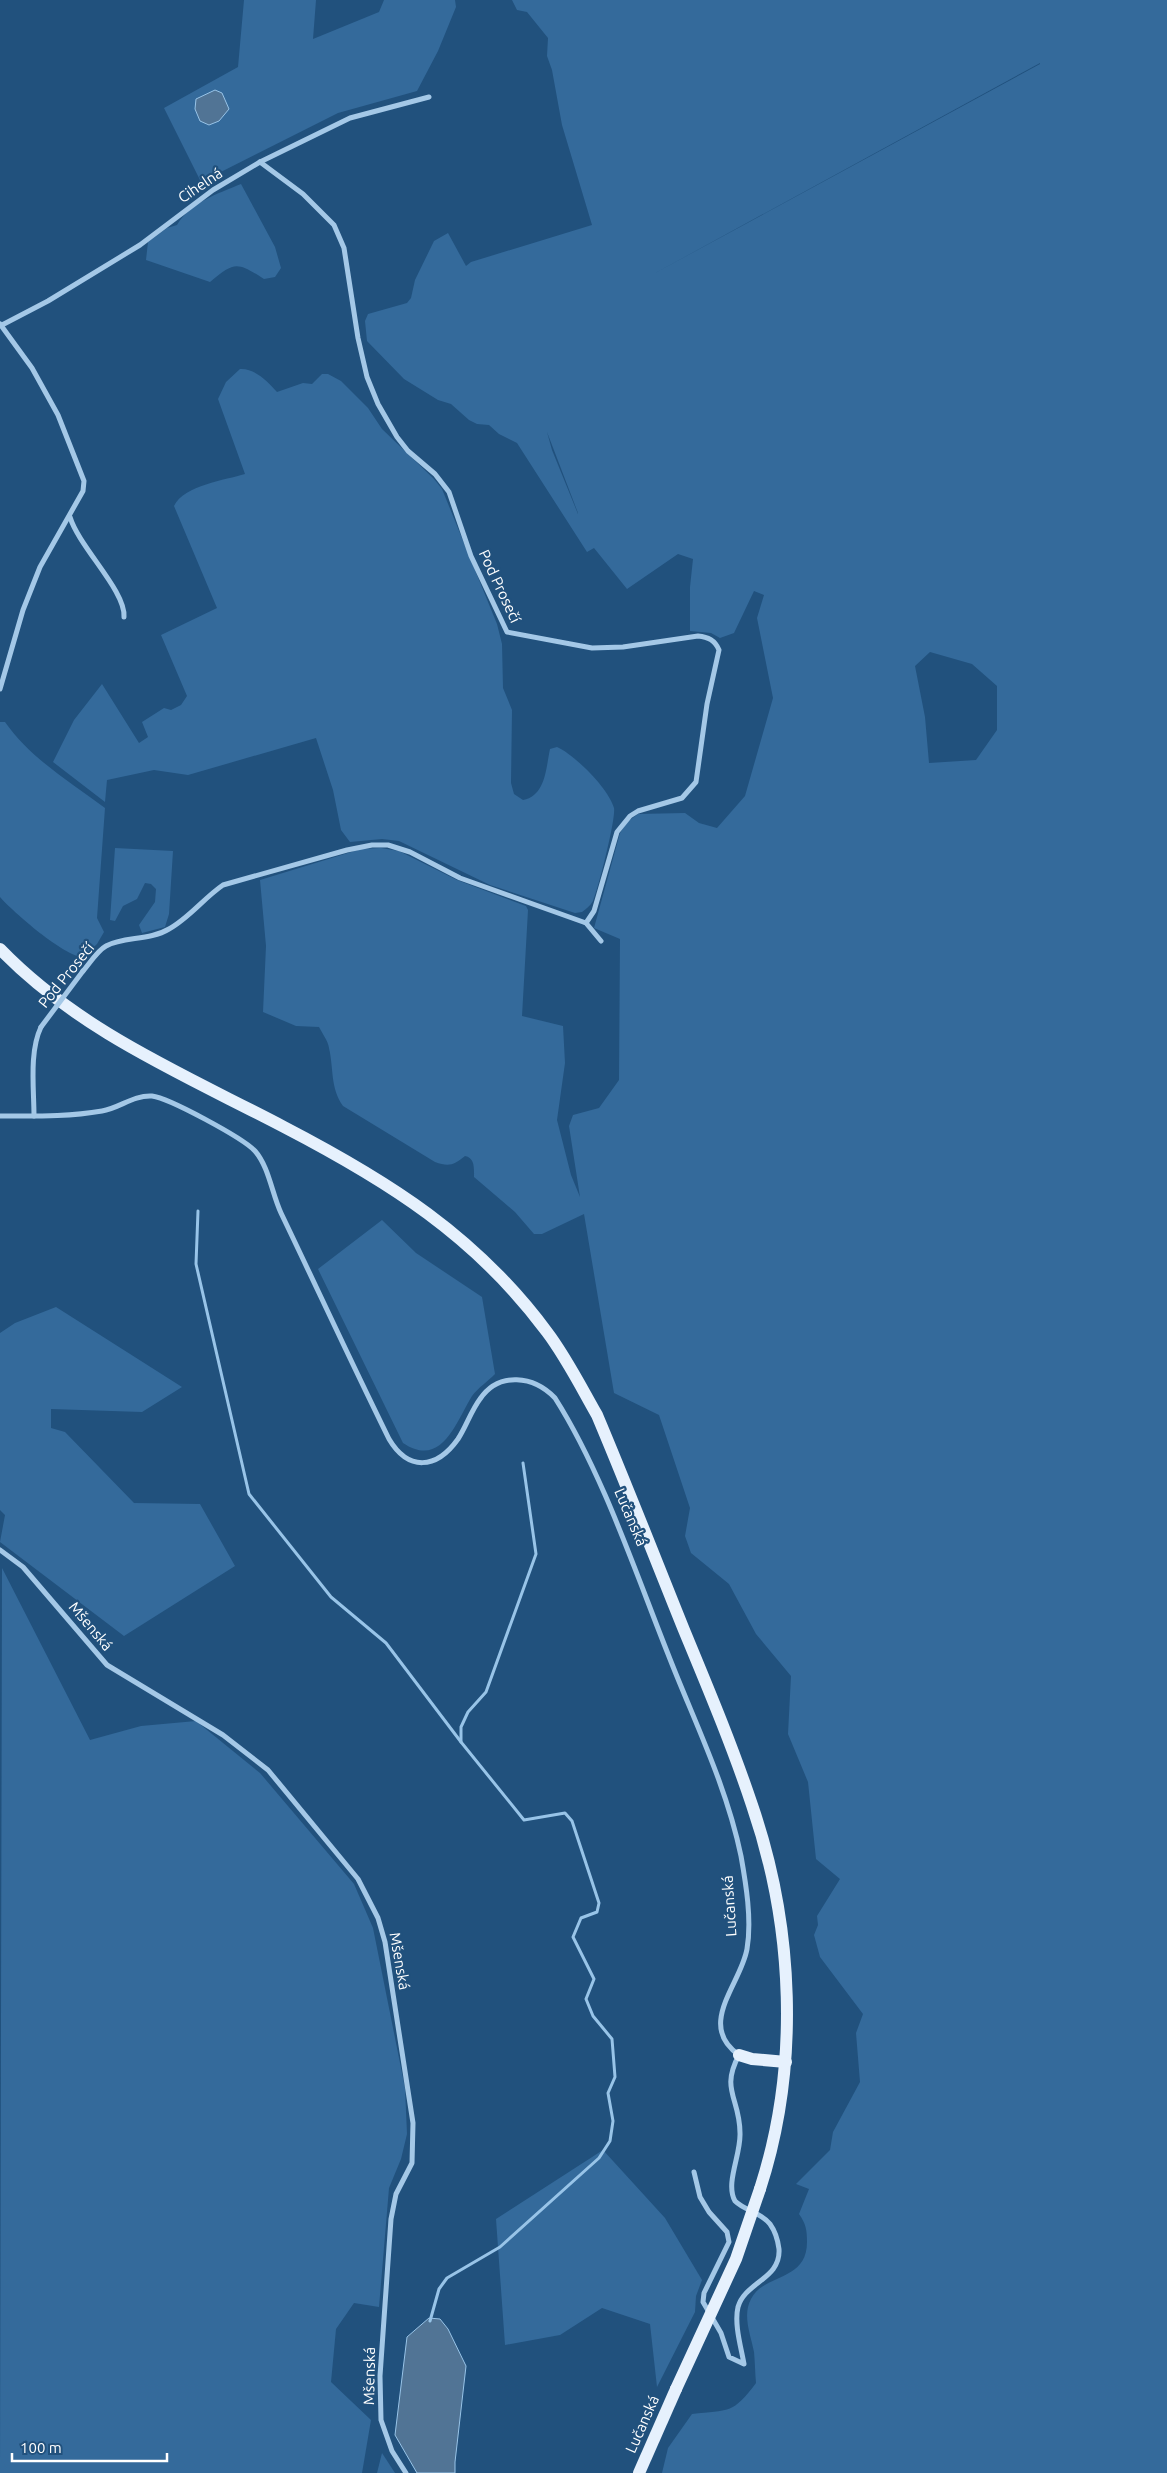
<svg xmlns="http://www.w3.org/2000/svg" width="1167" height="2473" viewBox="0 0 1167 2473" font-family="Ubuntu,sans-serif">
  <style>
    .green { fill: #346a9b; fill-rule: evenodd }
    .water { fill: #517495; stroke: #98c4e8 }
    .lines { fill: none; stroke-linecap: round; stroke-linejoin: round }
    .stream { stroke: #98c4e8; stroke-width: 3 }
    .street { stroke: #a4c8e7; stroke-width: 5 }
    .primary { stroke: #e6f1fd; stroke-width: 12 }
    .street-bridge { stroke: #a4c8e7; stroke-width: 5 }
    .primary-bridge { stroke: #e6f1fd; stroke-width: 12 }
    .labels { text-anchor: middle; dominant-baseline: central; stroke-width: 4.5; stroke-linejoin: round; paint-order: stroke }
    .street-label { font-size: 15px; fill: #fff; stroke: #21517d }
  </style>
  <rect width="100%" height="100%" fill="#21517d"/>
  <g class="green">
    <path d="M244,0H316L313,39L379,12L384,0H455L456,7L438,51L417,91L338,113L201,182L164,108L238,67Z"/>
    <path d="M512,0H1167V2473H662L668,2448L692,2414C729,2410 733,2414 756,2383C755,2372 755,2362 754,2352C751,2335 742,2316 751,2299C764,2273 807,2282 807,2242C807,2230 806,2224 799,2214L809,2189L796,2184L830,2150L833,2132L860,2082L856,2033L863,2014L820,1957L814,1935L818,1925L817,1916L840,1879L816,1859L808,1782L788,1734L791,1676L756,1634L729,1584L691,1553L685,1536L690,1508L659,1415L614,1393L584,1214L542,1234H534L515,1212L474,1177C474,1168 475,1158 465,1156C454,1165 449,1167 435,1162L343,1106C330,1087 334,1070 329,1048C328,1041 322,1033 319,1027L296,1026L263,1012L266,946L260,880L361,849L381,848L399,851L457,880L526,906L528,910L522,1016L563,1026L565,1063L557,1120L571,1175L580,1197L569,1126L573,1115L599,1108L619,1080L620,939L594,928L620,833L627,822L638,814L685,813L699,823L717,828L745,796L773,698L757,618L764,595L754,591L734,633L720,638L711,633L690,631V587L693,559L678,554L627,589L594,548L587,552L517,443L499,434L489,425L477,424L469,420L451,404L438,400L404,379L367,341L365,321L368,314L407,303L411,298L415,280L434,241L448,233L466,266L471,262L592,225L562,125L552,70L547,56L548,38L527,12L517,10ZM1040,64L646,278L1040,63ZM547,432L578,513V514L552,450ZM930,652L972,664L997,686V730L976,760L929,763L925,717L915,666Z"/>
    <path d="M241,184L275,247L281,268L275,277L264,279C237,262 235,261 210,282L146,260L148,242L167,228L177,225C191,202 217,194 241,184Z"/>
    <path d="M240,369C255,368 268,382 277,392L303,383L312,384L322,374H328L341,381L368,408L382,429L434,479L442,489L497,624L502,644L503,688L512,710L511,783L514,794L523,800C546,796 546,767 550,749L557,747C575,755 609,789 614,808C616,819 598,890 593,901C590,906 586,909 582,912L575,913L490,885L399,841L382,839L350,842L341,830L333,790L316,738L188,775L154,770L107,780L105,802L53,762L74,720L102,684L139,743L148,737L142,722L164,708L171,710L181,705L187,696L161,635L217,608L174,506C184,485 226,480 245,474L218,399L226,382Z"/>
    <path d="M0,722H5C30,758 70,782 105,808L97,918L104,932L97,944L83,957C65,957 13,912 0,897Z"/>
    <path d="M115,848L173,851L169,914L165,927L142,933L139,925L155,902L156,889L151,884L145,883L137,899L123,906L115,921L110,920Z"/>
    <path d="M382,1220L416,1253L482,1297L495,1374C488,1381 478,1388 472,1396C456,1422 442,1469 403,1443L318,1269Z"/>
    <path d="M56,1307L182,1387L142,1412L51,1409V1428L65,1432L134,1503L200,1504L235,1566L124,1636L0,1542L5,1515L0,1510V1333L15,1323Z"/>
    <path d="M2,1568L90,1740L141,1726L196,1721L260,1773L354,1884L373,1928L405,2088L407,2134L401,2159L389,2188L379,2307L354,2303L336,2329L331,2382L371,2420L362,2473H0Z"/>
    <path d="M603,2150L665,2218L702,2280L696,2296L695,2312L657,2387L650,2324L602,2308L560,2335L505,2345L496,2219Z"/>
    <path d="M382,2453L395,2473H377Z"/>
  </g>
  <g class="water">
    <path d="M215,90L222,93L229,109L219,121L209,125L200,121L195,109L196,99Z"/>
    <path d="M429,2318L440,2319L448,2329L466,2366L455,2462V2473H417L395,2435L407,2337Z"/>
  </g>
  <g class="lines">
    <g class="stream">
      <path d="M198,1211L196,1264L249,1494L331,1597L386,1643L461,1742L524,1820L565,1813L572,1821L599,1903L597,1912L581,1918L573,1937L594,1979L586,1999L593,2016L612,2039L615,2077L608,2093L613,2121L610,2141L599,2158L500,2247L447,2278L439,2289L430,2321"/>
      <path d="M461,1742V1727L468,1712L486,1692L536,1554L523,1463"/>
    </g>
    <g class="street">
      <path d="M260,162L303,194L334,225L344,248L358,338L367,377L378,404L397,437L408,451L435,474L449,492L471,556L507,632L592,648L623,647L698,636C708,637 715,640 719,650L707,704L696,782L682,798L638,811L630,816L617,832L594,911L586,923"/>
      <path d="M2,325L48,301L140,245L213,190L260,162L350,118L429,97"/>
      <path d="M70,517C79,547 126,591 124,617"/>
      <path d="M0,689L23,610L40,567L83,491L84,481L58,415L32,368L0,324"/>
      <path d="M83,971C90,963 97,951 106,946C123,936 149,941 169,929C189,918 204,898 223,885L347,850L372,845H388L410,852L460,878L586,923L601,941"/>
      <path d="M0,1116C34,1116 68,1117 102,1111C120,1108 133,1095 152,1096C169,1098 243,1138 255,1151C269,1167 272,1194 281,1213C317,1288 352,1364 389,1439C408,1471 436,1470 458,1439C466,1427 471,1411 480,1399C499,1371 534,1376 555,1398C602,1472 635,1571 668,1654C694,1721 726,1784 741,1856C746,1884 752,1920 747,1949C741,1984 696,2025 739,2055C720,2090 740,2098 740,2133C741,2155 725,2183 735,2201C745,2211 761,2212 770,2224C775,2231 778,2241 779,2249C781,2279 745,2282 738,2307C734,2324 741,2347 744,2364L729,2357L721,2333L703,2302L704,2293L729,2242L727,2232L709,2212L700,2197L694,2172"/>
      <path d="M34,1116C34,1089 29,1052 41,1027"/>
      <path d="M0,1550L23,1567L107,1665L223,1735L268,1770L358,1879L378,1918L385,1942L413,2123L412,2163L396,2194L391,2219L380,2376L381,2420L392,2451L406,2473"/>
    </g>
    <g class="primary">
      <path d="M0,949C79,1031 185,1075 284,1127C388,1181 476,1236 547,1332C566,1357 581,1387 597,1415C627,1486 655,1558 684,1630C708,1688 732,1745 752,1805C794,1927 800,2066 760,2189"/>
      <path d="M739,2055L752,2059L786,2062"/>
      <path d="M639,2473L676,2389"/>
    </g>
    <path class="street-bridge" d="M41,1027L83,971"/>
    <path class="primary-bridge" d="M676,2389L736,2259L760,2189"/>
  </g>
  <g class="labels">
    <g class="street-label">
      <text transform="translate(200 185) rotate(-34)">Cihelná</text>
      <text transform="translate(500 586) rotate(65)">Pod Prosečí</text>
      <text transform="translate(66 975) rotate(-51)">Pod Prosečí</text>
      <text transform="translate(631 1517) rotate(67)">Lučanská</text>
      <text transform="translate(91 1626) rotate(50)">Mšenská</text>
      <text transform="translate(729 1906) rotate(-94)">Lučanská</text>
      <text transform="translate(400 1961) rotate(80)">Mšenská</text>
      <text transform="translate(369 2376) rotate(-89)">Mšenská</text>
      <text transform="translate(642 2424) rotate(-66)">Lučanská</text>
    </g>
  </g>
  <path d="M12 2453v8h155v-8" fill="none" stroke="#ffffff" stroke-width="2.5"/>
  <text x="20" y="2453" font-size="15" fill="#ffffff" stroke="#21517d" stroke-width="4" paint-order="stroke">100 m</text>
</svg>
